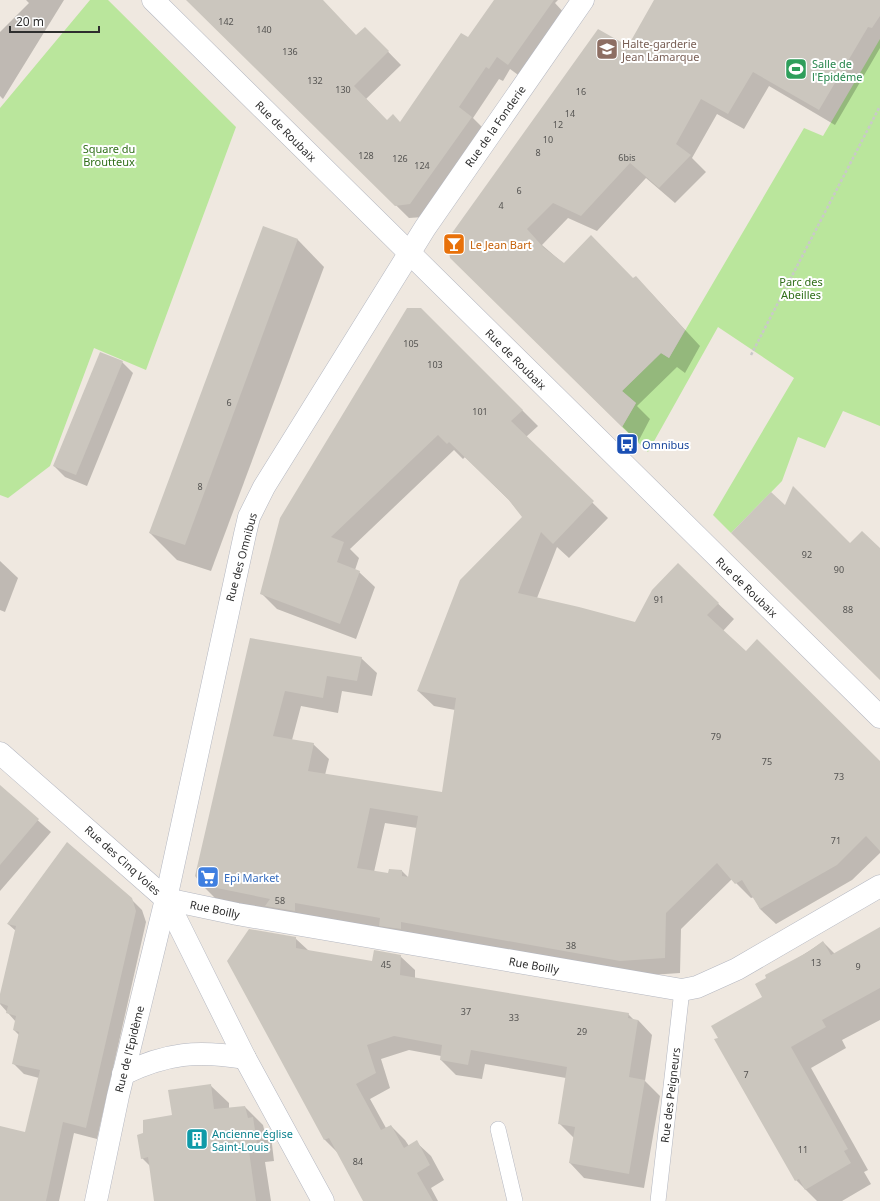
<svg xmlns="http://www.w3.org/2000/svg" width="880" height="1201" viewBox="0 0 880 1201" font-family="'Noto Sans',sans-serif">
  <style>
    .green { fill: #bae69c }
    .shadow { fill: #0003; fill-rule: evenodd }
    .building { fill: #cbc6be; fill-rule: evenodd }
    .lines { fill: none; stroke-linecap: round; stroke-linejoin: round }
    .lane-casing { stroke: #b4b7c1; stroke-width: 16 }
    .street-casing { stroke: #b4b7c1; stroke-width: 23 }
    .secondary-casing { stroke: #b4b7c1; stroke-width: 23 }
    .path { stroke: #c9c9c9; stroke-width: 2.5; stroke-dasharray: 3 2; stroke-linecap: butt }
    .lane { stroke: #fff; stroke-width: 15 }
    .street { stroke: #fff; stroke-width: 22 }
    .secondary { stroke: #fff; stroke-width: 22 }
    .labels { text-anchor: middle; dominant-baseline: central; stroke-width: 4; stroke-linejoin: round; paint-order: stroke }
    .number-label { font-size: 9px; fill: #555452 }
    .education-label { font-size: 11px; fill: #785e54; stroke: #fff; text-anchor: start }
    .leisure-label { font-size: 11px; fill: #27864d; stroke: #fff; text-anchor: start }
    .street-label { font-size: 11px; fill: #2e2e2e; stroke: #fff }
    .park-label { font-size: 11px; fill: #306f19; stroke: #fff }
    .food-label { font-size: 11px; fill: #c56008; stroke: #fff; text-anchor: start }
    .transit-label { font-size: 11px; fill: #164399; stroke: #fff; text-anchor: start }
    .shop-label { font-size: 11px; fill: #366cbe; stroke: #fff; text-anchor: start }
    .culture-label { font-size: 11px; fill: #0d838f; stroke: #fff; text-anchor: start }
  </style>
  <rect width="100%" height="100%" fill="#efe8e0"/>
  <g class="green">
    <path d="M90,0H108L236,127L146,370L94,348L50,466L8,498L0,495V108Z"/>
    <path d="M880,39V426L843,411L825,448L798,437L782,481L731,533L713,515L794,378L718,327L648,452L622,427L636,403L622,391L661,353L669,358L804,128L823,136Z"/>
  </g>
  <g class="shadow">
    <path d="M26,0H64L3,99L0,96V32L29,3Z"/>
    <path d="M187,0H321L356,36L365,28L401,65L366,99L387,121L400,123L468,39L495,0H558L555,3L566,15L521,77L510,69L503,81L499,79L473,118L485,130L423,217L409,218Z"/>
    <path d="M656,0H880V48L835,125L769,86L744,129L717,114L692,158L706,172L675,203L646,178L597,231L568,218L542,245L564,264L634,279L651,293L700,346L685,373L677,367L637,406L650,419L638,442L451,258L629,47Z"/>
    <path d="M264,228L298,240L324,267L211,571L177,560L150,533Z"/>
    <path d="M421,309L538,426L526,437L608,518L569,558L557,547L537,598L635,623L678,565L734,619L723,631L746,652L880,762V853L852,880L776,924L760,909L754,897L751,898L732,879L681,929L680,973L636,976L218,901L202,885L251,639L361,658L377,673L372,696L342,691L338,713L301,706L292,740L313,744L329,759L325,775L443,794L455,710L434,706L418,691L523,517L510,501L465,457L463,459L454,450L350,549L359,558L355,570L359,572L375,587L356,639L277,609L261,593ZM385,823L417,828L409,878L402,871L389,874L374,872Z"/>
    <path d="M122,362L133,373L87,486L65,477L54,466Z"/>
    <path d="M0,561L18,578L5,612L0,610Z"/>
    <path d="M0,787L51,832L0,891Z"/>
    <path d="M131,899L142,910L146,922L97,1139L74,1133L59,1201H0V1141L26,1133L39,1078L24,1074L13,1063L19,1035L14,1030L16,1022L0,1004L16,931L8,924Z"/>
    <path d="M880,929V1020L842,1040L846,1048L811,1068L868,1170L864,1172L871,1184L842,1201H817L796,1180L719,1038L764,998L767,978L823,942L835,954Z"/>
    <path d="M295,938L309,951L373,963L400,956L415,970V979L628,1014L634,1020H638L652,1035L645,1081L660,1096L644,1188L584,1178L570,1163L574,1138L559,1123L566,1078L485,1064L482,1079L456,1075L441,1060V1056L409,1050L381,1059L390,1088L370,1099L386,1128L391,1126L405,1140L409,1146L416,1142L431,1156L444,1180L431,1188L438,1201H364L338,1153L325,1140L228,961Z"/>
    <path d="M210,1085L229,1103V1109L245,1107L263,1125L264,1129L271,1136L274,1161L265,1162L271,1201H155L150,1166L142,1158L144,1134L173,1116Z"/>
  </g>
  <g class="building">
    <path d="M186,0H323L356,35L365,27L389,51L354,86L387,120L393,114L400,122L461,33L468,37L494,0H554L508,65L497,57L489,69L486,67L459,107L472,117L410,204L395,206Z"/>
    <path d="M654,0H880V16L872,28L868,27L819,110L753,72L728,114L701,99L676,144L691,155L659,188L630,163L581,216L553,203L527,229L544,248L564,263L591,235L633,278L636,276L685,330L669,358L661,353L622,391L636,403L622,427L450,258L447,240L598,29L628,46Z"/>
    <path d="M263,226L298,239L185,545L149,533Z"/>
    <path d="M407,308H421L523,410L511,421L594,501L553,544L541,532L518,593L579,607L635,622L652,590L678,563L719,603L707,615L746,651L757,639L880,761V851L866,836L837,865L760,909L742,880L735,884L717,863L666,913L665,958L620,961L401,922V929L379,926L380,918L295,903V911L265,906L270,899L202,885L195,876L250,638L362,657L357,681L327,676L323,698L285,691L273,736L314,743L308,771L442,792L456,698L417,691L460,580L522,517L508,499L449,442L447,444L438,435L331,537L344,542L337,562L360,571L340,624L260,594L280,518ZM370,808L418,816L408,877L402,876V870L389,869L388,873L357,868Z"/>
    <path d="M100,352L123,361L76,475L53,466Z"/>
    <path d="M793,486L850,543L862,531L880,548V680L731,533L771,492L785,505Z"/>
    <path d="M0,785L39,819L0,865Z"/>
    <path d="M67,842L132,898L136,911L86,1128L63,1122L46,1201H0V1126L25,1132L40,1070L12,1064L19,1032L13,1030L16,1016L6,1013L8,1006L0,1003V994L16,926L7,924Z"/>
    <path d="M880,927V988L822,1020L826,1027L791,1047L848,1149L844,1151L851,1163L805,1190L799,1179L795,1181L714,1039L718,1038L711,1026L762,997L755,984L766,978L765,975L808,952L823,941L831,955Z"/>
    <path d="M249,929L296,937V948L372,961L374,950L401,955L400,975L629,1013L628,1018L638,1020L629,1077L645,1080L629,1174L569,1163L575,1127L558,1124L567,1067L471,1050L468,1065L440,1060L442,1045L394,1036L367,1045L376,1073L356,1084L381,1130L391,1125L404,1148L417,1140L430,1165L417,1173L433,1201H363L329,1138L324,1140L227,961Z"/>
    <path d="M211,1084L214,1109L245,1106L248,1118L253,1117L257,1143L248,1144L256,1201H154L148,1157L141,1159L137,1135L143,1133V1120L172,1115L168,1090Z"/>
  </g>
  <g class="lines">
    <g class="lane-casing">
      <g id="lane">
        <path d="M498,1129L515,1201"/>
        <path d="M658,1201L682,990"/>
      </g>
    </g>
    <g class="street-casing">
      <g id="street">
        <path d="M0,753L166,899L245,1058L323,1201"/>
        <path d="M166,899L237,914L682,990L697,987L737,969L880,886"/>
        <path d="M123,1074C167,1053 197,1050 245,1058"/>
        <path d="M96,1201L118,1096L166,899L245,534L249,517L264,487L425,228L583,0"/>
      </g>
    </g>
    <g class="secondary-casing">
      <path id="secondary" d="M153,0L880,717"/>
    </g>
    <path class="path" d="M751,355L880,106"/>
    <use href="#lane" class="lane"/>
    <use href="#street" class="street"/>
    <use href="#secondary" class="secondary"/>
  </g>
  <defs>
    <g id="school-square" transform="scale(1.15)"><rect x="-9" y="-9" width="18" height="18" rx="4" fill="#8d6e63" stroke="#fff"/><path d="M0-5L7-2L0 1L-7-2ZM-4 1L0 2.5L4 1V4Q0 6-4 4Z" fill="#fff"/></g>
    <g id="stadium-square" transform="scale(1.15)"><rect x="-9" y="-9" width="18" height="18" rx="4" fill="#2e9e5b" stroke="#fff"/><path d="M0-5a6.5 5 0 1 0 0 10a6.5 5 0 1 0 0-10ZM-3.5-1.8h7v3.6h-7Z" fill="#fff"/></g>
    <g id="bar-square" transform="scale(1.15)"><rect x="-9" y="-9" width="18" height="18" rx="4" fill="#e8710a" stroke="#fff"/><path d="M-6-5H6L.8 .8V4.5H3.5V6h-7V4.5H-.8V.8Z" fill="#fff"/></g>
    <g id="bus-square" transform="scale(1.15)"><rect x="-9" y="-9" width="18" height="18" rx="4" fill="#1a4fb4" stroke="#fff"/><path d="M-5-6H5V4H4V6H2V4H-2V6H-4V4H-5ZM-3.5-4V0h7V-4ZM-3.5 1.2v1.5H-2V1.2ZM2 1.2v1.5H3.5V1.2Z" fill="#fff"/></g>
    <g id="supermarket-square" transform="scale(1.15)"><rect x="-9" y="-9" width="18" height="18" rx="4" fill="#3f7fe0" stroke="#fff"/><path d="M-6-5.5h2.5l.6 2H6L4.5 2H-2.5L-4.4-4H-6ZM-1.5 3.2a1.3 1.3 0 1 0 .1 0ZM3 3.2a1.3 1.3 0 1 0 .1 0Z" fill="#fff"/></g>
    <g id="building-square" transform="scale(1.15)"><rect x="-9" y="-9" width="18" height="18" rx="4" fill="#0f9aa8" stroke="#fff"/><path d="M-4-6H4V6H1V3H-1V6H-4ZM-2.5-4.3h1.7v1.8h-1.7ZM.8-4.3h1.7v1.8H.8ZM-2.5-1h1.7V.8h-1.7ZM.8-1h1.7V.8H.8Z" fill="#fff"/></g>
  </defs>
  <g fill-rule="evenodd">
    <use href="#school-square" x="607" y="49"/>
    <use href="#stadium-square" x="796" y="69"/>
    <use href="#bar-square" x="454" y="244"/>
    <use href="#bus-square" x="627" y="444"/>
    <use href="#supermarket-square" x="208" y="877"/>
    <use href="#building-square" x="197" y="1139"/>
  </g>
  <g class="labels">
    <g class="number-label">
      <text x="226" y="21">142</text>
      <text x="264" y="29">140</text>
      <text x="290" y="51">136</text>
      <text x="315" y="80">132</text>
      <text x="343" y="89">130</text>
      <text x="581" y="91">16</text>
      <text x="570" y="113">14</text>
      <text x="558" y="124">12</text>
      <text x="548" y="139">10</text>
      <text x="538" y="152">8</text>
      <text x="366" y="155">128</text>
      <text x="627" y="157">6bis</text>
      <text x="400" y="158">126</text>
      <text x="422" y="165">124</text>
      <text x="519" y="190">6</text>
      <text x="501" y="205">4</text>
      <text x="411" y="343">105</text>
      <text x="435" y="364">103</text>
      <text x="229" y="402">6</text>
      <text x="480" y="411">101</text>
      <text x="200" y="486">8</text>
      <text x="807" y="554">92</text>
      <text x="839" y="569">90</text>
      <text x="659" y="599">91</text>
      <text x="848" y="609">88</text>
      <text x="716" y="736">79</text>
      <text x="767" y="761">75</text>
      <text x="839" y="776">73</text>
      <text x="836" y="840">71</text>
      <text x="280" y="900">58</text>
      <text x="571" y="945">38</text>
      <text x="816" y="962">13</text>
      <text x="386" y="964">45</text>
      <text x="858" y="966">9</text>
      <text x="466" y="1011">37</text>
      <text x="514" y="1017">33</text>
      <text x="582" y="1031">29</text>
      <text x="746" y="1074">7</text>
      <text x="803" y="1149">11</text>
      <text x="358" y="1161">84</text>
    </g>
    <g class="education-label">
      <text x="622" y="43">Halte-garderie<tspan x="622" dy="13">Jean Lamarque</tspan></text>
    </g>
    <g class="leisure-label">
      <text x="812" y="63">Salle de<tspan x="812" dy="13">l'Epidéme</tspan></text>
    </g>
    <g class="street-label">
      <text transform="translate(495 126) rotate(-55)">Rue de la Fonderie</text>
      <text transform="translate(286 131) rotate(45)">Rue de Roubaix</text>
      <text transform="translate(516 359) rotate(45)">Rue de Roubaix</text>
      <text transform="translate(241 557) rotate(-75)">Rue des Omnibus</text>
      <text transform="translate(747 587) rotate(44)">Rue de Roubaix</text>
      <text transform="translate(123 860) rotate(42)">Rue des Cinq Voies</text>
      <text transform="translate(215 909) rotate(12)">Rue Boilly</text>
      <text transform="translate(534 965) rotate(10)">Rue Boilly</text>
      <text transform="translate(129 1049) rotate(-76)">Rue de l'Epidème</text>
      <text transform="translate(670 1095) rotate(-83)">Rue des Peigneurs</text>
    </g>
    <g class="park-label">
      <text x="109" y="148">Square du<tspan x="109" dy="13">Broutteux</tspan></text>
      <text x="801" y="281">Parc des<tspan x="801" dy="13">Abeilles</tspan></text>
    </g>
    <g class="food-label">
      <text x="470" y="244">Le Jean Bart</text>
    </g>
    <g class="transit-label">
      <text x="642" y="444">Omnibus</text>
    </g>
    <g class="shop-label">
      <text x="224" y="877">Epi Market</text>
    </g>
    <g class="culture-label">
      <text x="212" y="1133">Ancienne église<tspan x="212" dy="13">Saint-Louis</tspan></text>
    </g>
  </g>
  <path d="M10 26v6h89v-6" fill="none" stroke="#2e2e2e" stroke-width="2"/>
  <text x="16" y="26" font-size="12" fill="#2e2e2e" stroke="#ffffff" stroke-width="3" paint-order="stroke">20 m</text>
</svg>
